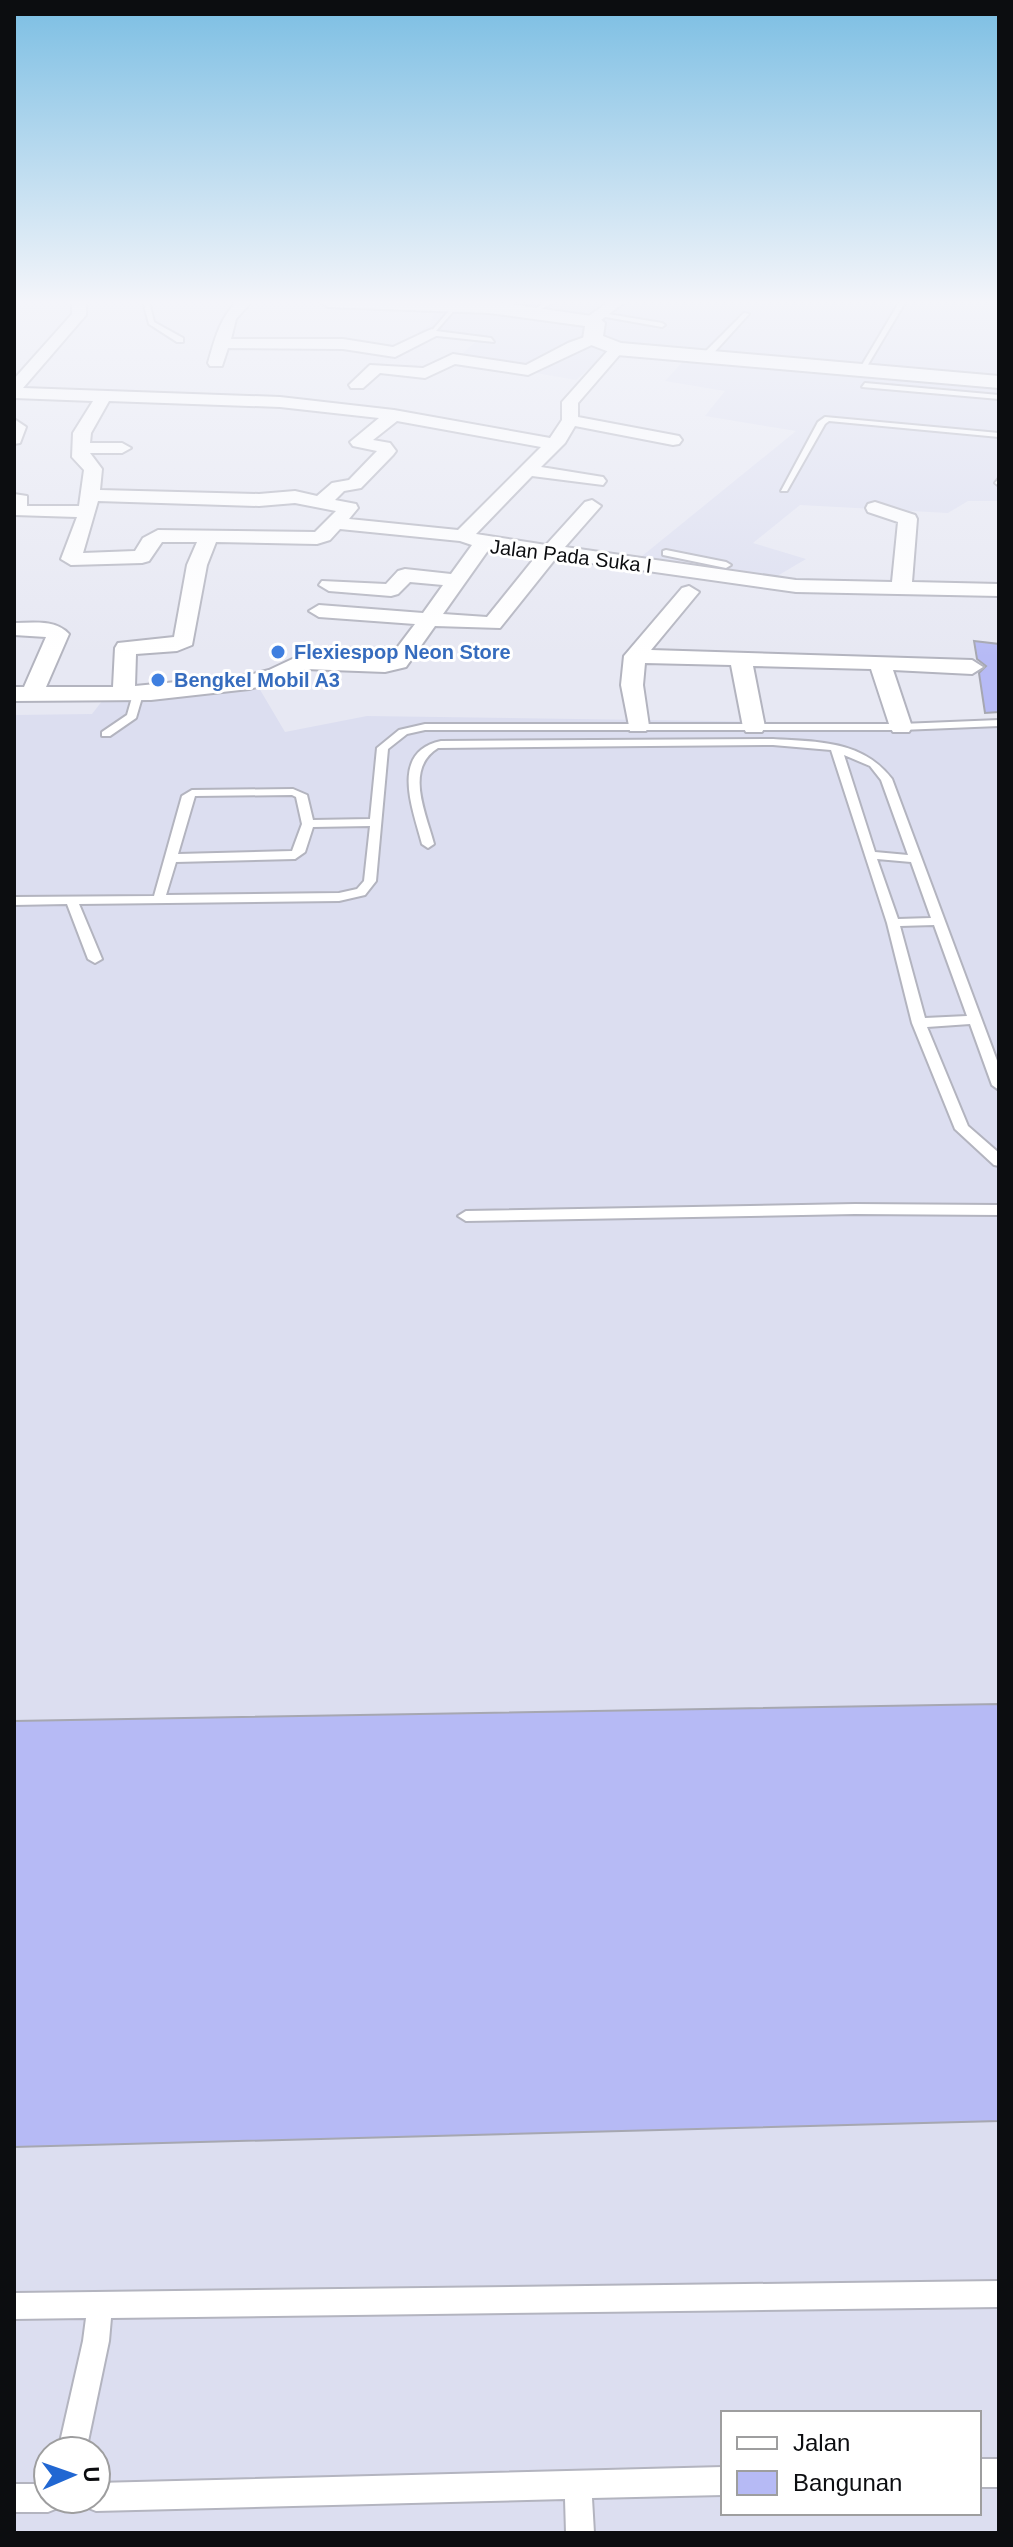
<svg xmlns="http://www.w3.org/2000/svg" width="1013" height="2547" viewBox="0 0 1013 2547" font-family="Helvetica,sans-serif">
  <style>
    .built { fill: #dcdef0; fill-rule: evenodd }
    .building { fill: #b6baf5; stroke: #a6a7b1; stroke-width: 2 }
    .lines { fill: none; stroke-linecap: round; stroke-linejoin: round }
    .lane-casing { stroke: #b3b4bf; stroke-width: 4 }
    .street-casing { stroke: #b3b4bf; stroke-width: 4 }
    .secondary-casing { stroke: #b3b4bf; stroke-width: 4 }
    .lane { fill: #fff; fill-rule: evenodd }
    .street { fill: #fff; fill-rule: evenodd }
    .secondary { fill: #fff; fill-rule: evenodd }
    .shop-dot { fill: #3f7fe0; stroke: #fff; stroke-width: 3 }
    .labels { text-anchor: middle; dominant-baseline: central; stroke-width: 6; stroke-linejoin: round; paint-order: stroke }
    .far-street-label { font-size: 20px; fill: #0c0d10; stroke: #fff }
    .far-shop-label { font-size: 20px; font-weight: bold; fill: #366cbe; stroke: #fff; text-anchor: start }
  </style>
  <rect width="100%" height="100%" fill="#e7e8f3"/>
  <g class="built">
    <path d="M438,301H999V501H968L948,513L800,505L753,543L806,559L767,582L636,561L796,431L705,416L725,391L665,381L687,357L610,350L576,380L456,359L480,338L418,332L430,325Z"/>
    <path d="M259,688L285,732L367,716L922,724L999,718V2533H14V715L92,714L106,696ZM723,2413H979V2513H723ZM48,2451H96V2499H48Z"/>
  </g>
  <g class="building">
    <path d="M974,641L999,644V712L985,713L979,673L986,666L977,659Z"/>
    <path d="M999,1704V2121L14,2147V1721Z"/>
  </g>
  <g class="lines">
    <g class="lane-casing">
      <g id="lane">
        <path d="M143,301H149L154,322L183,338V342H177L149,324Z"/>
        <path d="M548,301H555L536,312L531,311Z"/>
        <path d="M900,301H906L866,368L859,370Z"/>
        <path d="M993,301H999V303L994,302Z"/>
        <path d="M455,304L458,306L436,331L491,338L494,342L428,335Z"/>
        <path d="M602,313L662,323L665,325L662,327L600,316Z"/>
        <path d="M744,313L749,314L709,358H703V354Z"/>
        <path d="M865,383L999,395V399L862,387Z"/>
        <path d="M825,417L999,433V437L829,421L825,424L787,491H781L818,422Z"/>
        <path d="M999,478V486L995,483Z"/>
        <path d="M666,550L726,562L731,565L726,568L663,555V551Z"/>
        <path d="M138,691L143,694L136,718L110,736H102V732L127,715L133,694Z"/>
        <path d="M999,720V726L901,730H425L407,734L388,749L376,881L365,895L339,901L79,904L102,959L95,963L88,959L67,904L14,905V897L154,896L182,796L192,790L293,789L307,795L313,820L370,819L377,748L399,730L425,724H901ZM292,795L296,797L302,824L292,851L178,854L195,796ZM370,826L364,881L357,889L339,893L166,895L176,862L295,859L305,852L313,827Z"/>
        <path d="M773,739C818,742 862,740 892,779L999,1066V1090L992,1085L970,1024L927,1027L968,1126L999,1153V1166L994,1165L955,1129L912,1023L887,923L831,750L773,745L438,748C404,769 426,813 434,844L428,848L422,844C413,809 389,752 441,741ZM844,755L870,766L881,780L908,855L875,852ZM877,859L911,862L931,918L898,919ZM934,925L967,1016L925,1018L900,926Z"/>
        <path d="M855,1204L999,1205V1215L855,1214L466,1221L458,1216L466,1211Z"/>
        <path d="M999,2281V2307L111,2318L109,2341L86,2451H58L83,2341L86,2318L14,2319V2293Z"/>
        <rect x="979" y="2459" width="20" height="28"/>
        <path d="M723,2467V2495L592,2498L594,2533H566L565,2499L96,2511L86,2507L83,2499H96V2483Z"/>
        <path d="M14,2484H48V2499H61L58,2508L48,2512H14Z"/>
      </g>
    </g>
    <g class="street-casing">
      <g id="street">
        <path d="M72,301H86V315L23,388L280,397L394,410L550,438L562,420V402L612,346H622V352L578,403V417L679,436L682,440L679,444L673,445L575,426L565,443L541,467L603,477L606,481L603,485L532,476L476,534L546,545L585,502L592,500L601,506L565,547L796,580L892,582L898,522L868,512L866,508L868,504L875,502L915,515L917,519L912,582L999,584V596L796,592L556,558L500,628L435,626L406,667L385,672L305,669L285,680L249,689L151,700L14,701V687H24L46,637L14,635V623C33,623 55,619 69,634L46,687H113L115,648L118,643L174,637L187,565L197,542H162L149,561L142,563L71,565L61,559L77,517L14,515V494L27,496V506H79L84,470L72,457L73,433L93,401L14,398V379L72,314ZM109,401L280,407L379,418L350,442L353,446L377,451L349,480L332,483L317,496L295,491L259,494L100,490L102,469L90,453H122L131,448L122,443H90L91,433ZM397,421L541,447L458,530L349,519L358,508L356,504L335,500L344,491L361,488L393,455L396,451L390,443L373,440ZM98,501L259,506L295,503L336,511L315,532L158,530L143,538L135,551L83,553ZM340,529L460,541L472,545L451,574L405,569L398,571L386,584L322,581L319,585L329,591L391,596L398,594L410,582L443,585L423,613L319,605L309,611L319,617L415,624L390,657L301,655L269,670L249,675L135,686L136,654L177,651L192,645L207,565L216,542L317,544L330,540ZM489,549L537,555L487,617L443,614Z"/>
        <path d="M237,301H252L236,319L231,339H343L393,347L427,331L432,329L440,334L395,357L343,349L228,348L222,366H210L208,363C215,339 219,320 237,301Z"/>
        <path d="M610,301H626L596,324H586V318Z"/>
        <path d="M593,334L601,339L598,342L528,375L455,364L425,378L380,373L363,388H351L349,385L370,365L423,368L453,354L526,365L568,343Z"/>
        <path d="M14,419L26,427L20,443L14,444Z"/>
        <path d="M689,586L699,592L651,650L972,660L983,667L972,674L893,670L912,727L909,732H893L890,727L871,669L753,666L765,727L762,732H746L743,727L731,665L645,663L643,685L649,726L646,731H630L621,685L624,656L682,588Z"/>
      </g>
    </g>
    <g class="secondary-casing">
      <path id="secondary" d="M319,301H489L598,317L605,323L603,336L621,343L999,376V388L617,355L586,343L583,339L585,326L489,313L328,307Z"/>
    </g>
    <use href="#lane" class="lane"/>
    <use href="#street" class="street"/>
    <use href="#secondary" class="secondary"/>
  </g>
  <linearGradient id="sky" x2="0" y2="1"><stop stop-color="#7bbee3"/><stop offset="0.46" stop-color="#f4f5fa"/><stop offset="1" stop-color="#f4f5fa" stop-opacity="0"/></linearGradient>
  <rect width="1013" height="657" fill="url(#sky)"/>
  <g class="shop-dot">
    <circle cx="278" cy="652" r="8"/>
    <circle cx="158" cy="680" r="8"/>
  </g>
  <g class="labels">
    <g class="far-street-label">
      <text transform="translate(571 556) rotate(7)">Jalan Pada Suka I</text>
    </g>
    <g class="far-shop-label">
      <text x="294" y="652">Flexiespop Neon Store</text>
      <text x="174" y="680">Bengkel Mobil A3</text>
    </g>
  </g>
  <rect width="1013" height="2547" fill="none" stroke="#0c0d10" stroke-width="32"/>
  <rect x="721" y="2411" width="260" height="104" fill="#ffffff" stroke="#9e9e9f" stroke-width="2"/>
  <rect x="737" y="2437" width="40" height="12" fill="#ffffff" stroke="#9e9e9f" stroke-width="2"/>
  <text x="793" y="2451" font-size="24" fill="#0c0d10">Jalan</text>
  <rect x="737" y="2471" width="40" height="24" fill="#b6baf5" stroke="#9e9e9f" stroke-width="2"/>
  <text x="793" y="2491" font-size="24" fill="#0c0d10">Bangunan</text>
  <g transform="translate(72 2475) rotate(88)"><circle r="38" fill="#ffffff" stroke="#9e9e9f" stroke-width="2"/>
  <path d="M0-6L14 30L0 20L-14 30Z" fill="#2167d2"/>
  <text y="-12" font-size="22" font-weight="bold" text-anchor="middle" fill="#0c0d10">U</text>
  </g>
</svg>
